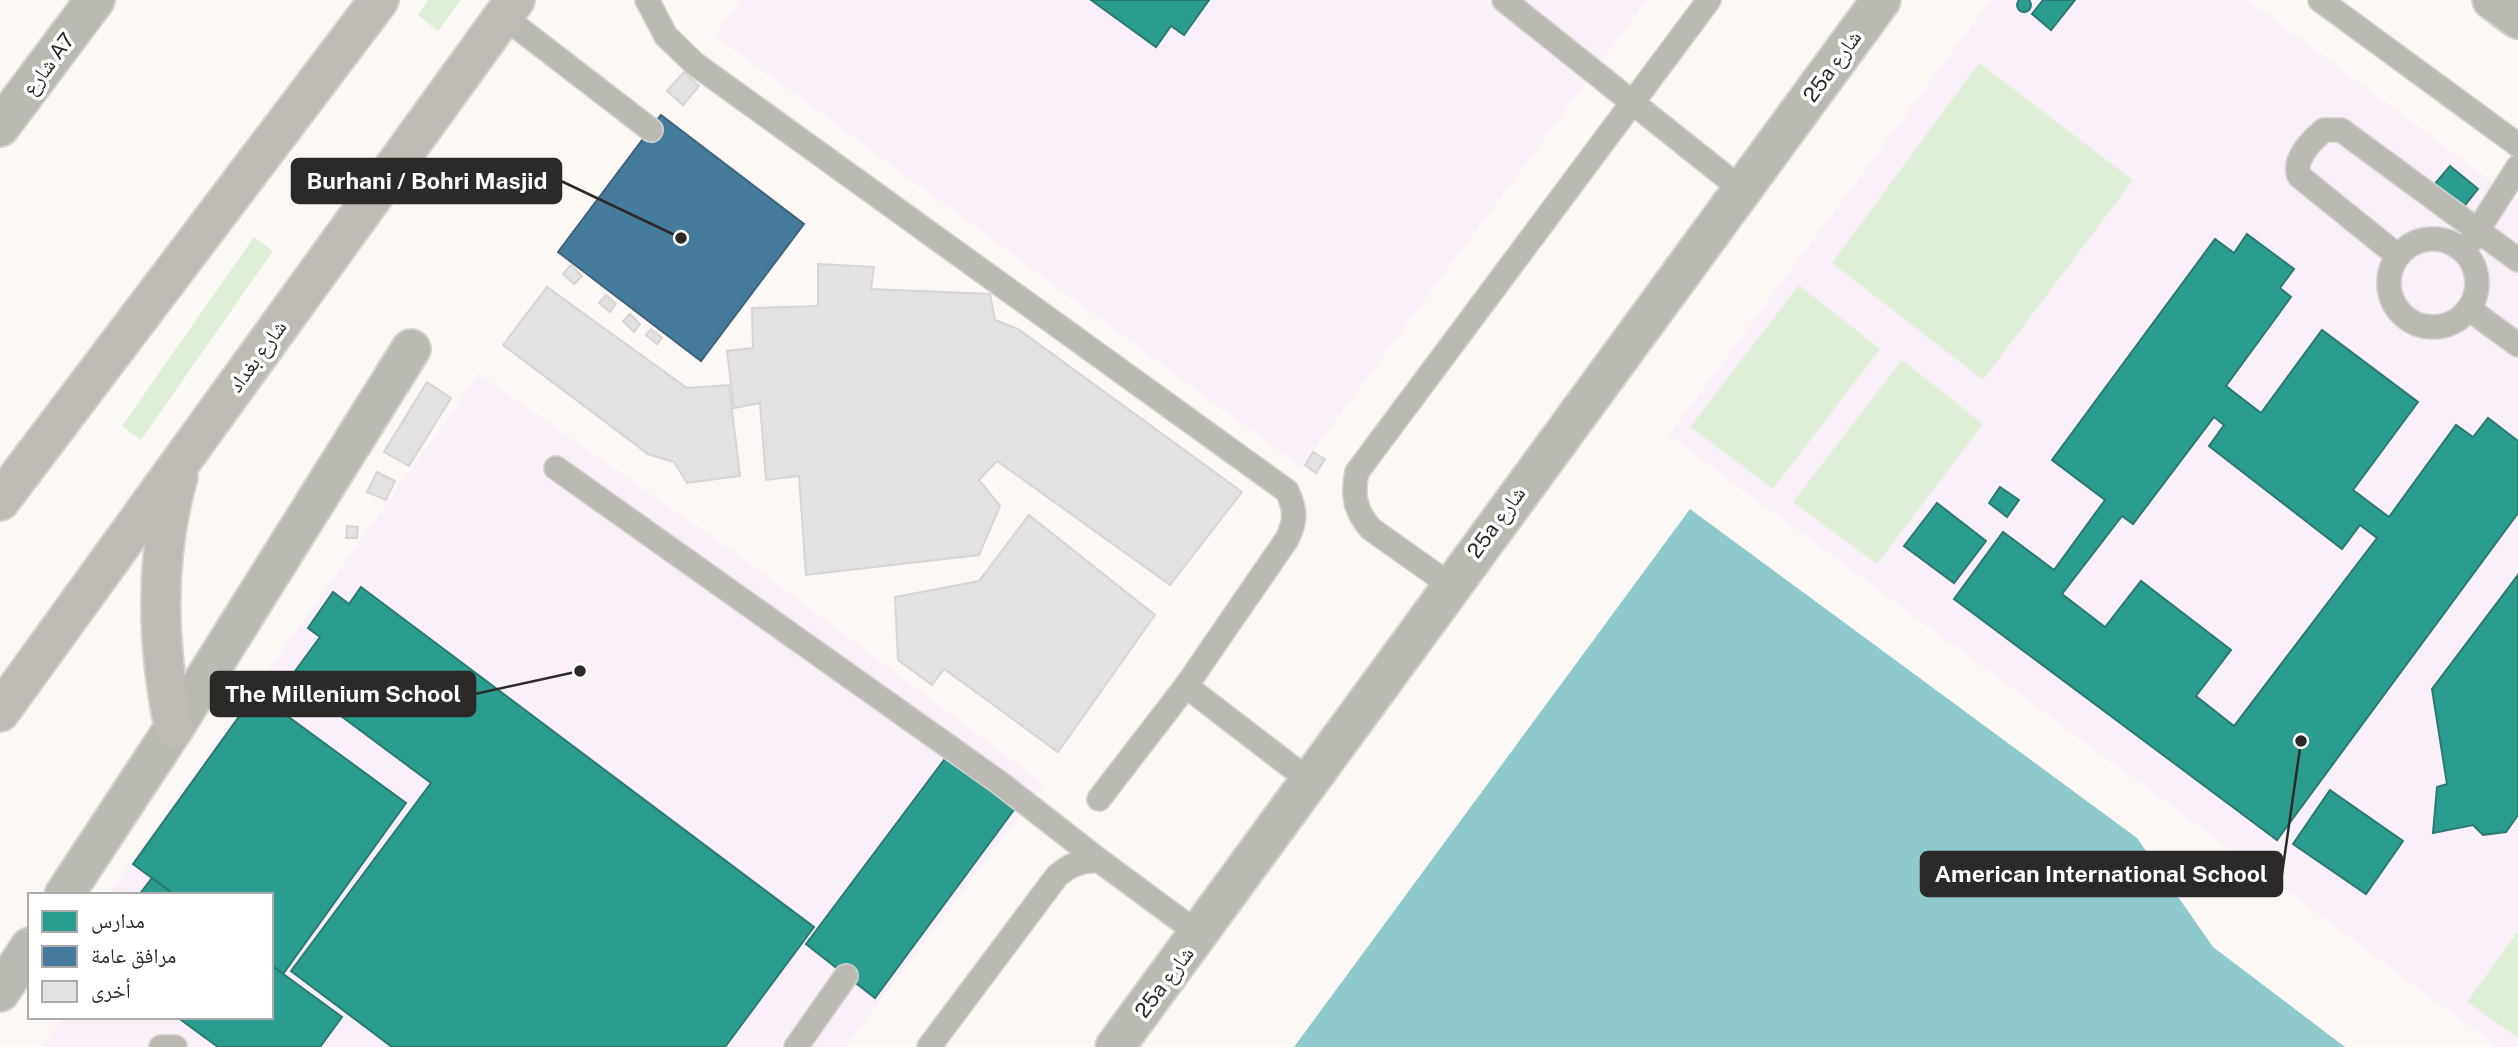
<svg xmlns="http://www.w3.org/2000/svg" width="2518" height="1047" viewBox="0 0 2518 1047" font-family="'Public Sans','Noto Naskh Arabic',sans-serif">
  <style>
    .education { fill: #faf0f9 }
    .green { fill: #e0f0d8 }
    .water { fill: #8ec9cc }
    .schools { fill: #2a9d8f; stroke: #2b7a70; stroke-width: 2; fill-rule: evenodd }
    .public { fill: #457b9d; stroke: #3e637a; stroke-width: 2 }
    .building { fill: #e3e1e1; stroke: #d6d4d4; stroke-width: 2 }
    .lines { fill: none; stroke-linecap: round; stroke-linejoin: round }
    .service-casing { stroke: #d5d3d2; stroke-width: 26 }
    .minor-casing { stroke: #d5d3d2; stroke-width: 42 }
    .primary-casing { stroke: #d5d3d2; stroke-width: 42 }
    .service { stroke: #babab3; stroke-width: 23 }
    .minor { stroke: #babab3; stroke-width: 38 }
    .primary { stroke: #bebcb5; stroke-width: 38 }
    .labels { text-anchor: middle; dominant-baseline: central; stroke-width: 7; stroke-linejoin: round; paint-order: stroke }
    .street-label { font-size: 21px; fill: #2c2a29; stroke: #fff }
    .leader { fill: none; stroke: #2c2a29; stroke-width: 2.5 }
    .callout-dot { fill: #2c2a29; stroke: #fff; stroke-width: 2.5 }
    .callout { fill: #2c2a29; stroke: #2c2a29; stroke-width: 2.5 }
    .callout-label { font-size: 23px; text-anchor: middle; font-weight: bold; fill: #fff }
  </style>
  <rect width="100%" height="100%" fill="#fbf8f6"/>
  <g class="education">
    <path d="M740,0H1647L1301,467L715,35Z"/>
    <path d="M1991,0H2248L2518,202V1047H2498L1669,435Z"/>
    <path d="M479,374L742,558L1044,784L845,1047H43L62,1017H271V895H108Z"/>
  </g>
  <g class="green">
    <path d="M428,0H461L438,31L418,15Z"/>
    <path d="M1979,63L2133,180L1983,380L1832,263Z"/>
    <path d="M254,237L273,251L141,440L122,426Z"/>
    <path d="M1799,285L1880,349L1773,489L1690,427Z"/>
    <path d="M1902,360L1983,424L1877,564L1793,502Z"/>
    <path d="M2518,931V1038L2467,1002Z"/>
  </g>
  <path class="water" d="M1690,509L2137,838L2213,947L2345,1047H1294Z"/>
  <g class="schools">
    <circle cx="2024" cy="5" r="7"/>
    <path d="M1091,0H1209L1184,35L1171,26L1156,47Z"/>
    <path d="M2043,0H2075L2051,30L2032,14Z"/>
    <path d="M2450,166L2478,189L2462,209L2433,186Z"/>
    <path d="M2247,234L2294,269L2280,288L2291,297L2226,386L2261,413L2322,330L2418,402L2353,490L2389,517L2456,425L2473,437L2488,418L2518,441V513L2277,840L1954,599L2003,532L2054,570L2105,500L2052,460L2215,239L2234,253ZM2214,417L2224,425L2209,446L2342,549L2360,525L2377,538L2234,726L2196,696L2231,650L2141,581L2105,627L2062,594L2122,516L2133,524Z"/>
    <path d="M2000,487L2019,500L2007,517L1989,503Z"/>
    <path d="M1937,503L1986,541L1954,583L1904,546Z"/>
    <path d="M2518,575V815L2506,832L2483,835L2473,825L2433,833L2437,787L2447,784L2432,689Z"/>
    <path d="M361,587L814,927L725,1047H392L291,971L431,783L290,678L320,637L308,628L333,592L349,604Z"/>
    <path d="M256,693L406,803L283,974L271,965V895H175L133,864Z"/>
    <path d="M947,756L1016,807L875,998L806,944Z"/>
    <path d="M2330,790L2403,841L2366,894L2293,844Z"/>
    <path d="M152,878L175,895H139Z"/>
    <path d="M271,965L342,1017L320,1047H218L177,1017H271Z"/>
  </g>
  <path class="public" d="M661,115L804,224L701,361L558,252Z"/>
  <g class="building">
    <path d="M684,72L699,86L683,105L667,91Z"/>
    <path d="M818,264L874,267L871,289L990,294L995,320L1018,329L1242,492L1170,585L997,461L979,480L1000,506L979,555L806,575L799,476L766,480L760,403L734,408L727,351L753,348L752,308L818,306Z"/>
    <path d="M571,265L582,276L574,284L563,274Z"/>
    <path d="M547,287L687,388L729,385L740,476L687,483L674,462L648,454L503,345Z"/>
    <path d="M606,295L616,304L610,312L599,303Z"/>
    <path d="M630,314L640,324L634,332L623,321Z"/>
    <path d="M651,329L662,338L657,344L646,335Z"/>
    <path d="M427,382L451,398L409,466L384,452Z"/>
    <path d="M1313,452L1325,459L1316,473L1305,465Z"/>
    <path d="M377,472L395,481L386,500L367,492Z"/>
    <path d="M1029,515L1155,615L1058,752L944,669L932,685L898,660L895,597L979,581Z"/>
    <path d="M347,526L358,527L357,538H346Z"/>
  </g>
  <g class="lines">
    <g class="service-casing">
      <g id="service">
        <path d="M647,0L666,36L695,64L1287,491C1296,510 1296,521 1287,539L1186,686L1099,799"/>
        <path d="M1504,0L1741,189"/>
        <path d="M2320,0L2518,145"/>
        <path d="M503,16L651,130"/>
        <circle cx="2433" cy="283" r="44"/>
        <path d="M2471,241L2518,167"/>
        <path d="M2398,256L2299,176C2293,159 2312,140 2324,130H2341L2518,260"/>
        <path d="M2469,309L2518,345"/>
        <path d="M556,468L1000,783L1100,861"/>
        <path d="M1450,585L1371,529C1355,511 1352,495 1357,472L1709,0"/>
        <path d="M1186,686L1311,782"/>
        <path d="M161,1047H175"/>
        <path d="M796,1047L846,976"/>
        <path d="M929,1047L1057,876C1071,864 1082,860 1100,861L1199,934"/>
      </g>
    </g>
    <g class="minor-casing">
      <g id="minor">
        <path d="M2492,0L2518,19"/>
        <path d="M0,127L95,0"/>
        <path d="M64,895L174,728L411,349"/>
        <path d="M0,992L30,947"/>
        <path d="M1115,1047L1881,0"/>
      </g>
    </g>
    <g class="primary-casing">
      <g id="primary">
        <path d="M0,501L379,0"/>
        <path d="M0,712L515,0"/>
        <path d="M174,728C157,644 154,560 178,477"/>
      </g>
    </g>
    <use href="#service" class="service"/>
    <use href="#minor" class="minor"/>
    <use href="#primary" class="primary"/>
  </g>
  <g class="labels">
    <g class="street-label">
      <text transform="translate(48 64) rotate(-53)">شارع A7</text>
      <text transform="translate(1832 66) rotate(-54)">25a شارع</text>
      <text transform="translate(257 356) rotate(-54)">شارع بغداد</text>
      <text transform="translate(1496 522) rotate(-54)">25a شارع</text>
      <text transform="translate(1164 982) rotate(-53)">25a شارع</text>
    </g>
  </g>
  <path class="leader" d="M681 238L561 181M580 671L475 694M2301 741L2282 874"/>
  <g class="callout-dot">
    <circle cx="681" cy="238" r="7"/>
    <circle cx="580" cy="671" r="7"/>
    <circle cx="2301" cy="741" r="7"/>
  </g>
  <g class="callout">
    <rect x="292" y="159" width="269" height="44" rx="7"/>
    <rect x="211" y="672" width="264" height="44" rx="7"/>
    <rect x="1921" y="852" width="361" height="44" rx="7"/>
  </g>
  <g class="callout-label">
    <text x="427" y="189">Burhani / Bohri Masjid</text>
    <text x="343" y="702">The Millenium School</text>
    <text x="2101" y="882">American International School</text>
  </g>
  <rect x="28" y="893" width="245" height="126" fill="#ffffff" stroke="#abaaa9" stroke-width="2"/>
  <rect x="42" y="911" width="35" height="21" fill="#2a9d8f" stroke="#abaaa9" stroke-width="2"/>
  <text x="91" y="928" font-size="21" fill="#2c2a29">مدارس</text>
  <rect x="42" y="946" width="35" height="21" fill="#457b9d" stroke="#abaaa9" stroke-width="2"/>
  <text x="91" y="963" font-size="21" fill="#2c2a29">مرافق عامة</text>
  <rect x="42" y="981" width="35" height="21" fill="#e3e1e1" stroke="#abaaa9" stroke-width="2"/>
  <text x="91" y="998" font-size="21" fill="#2c2a29">أخرى</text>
</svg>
